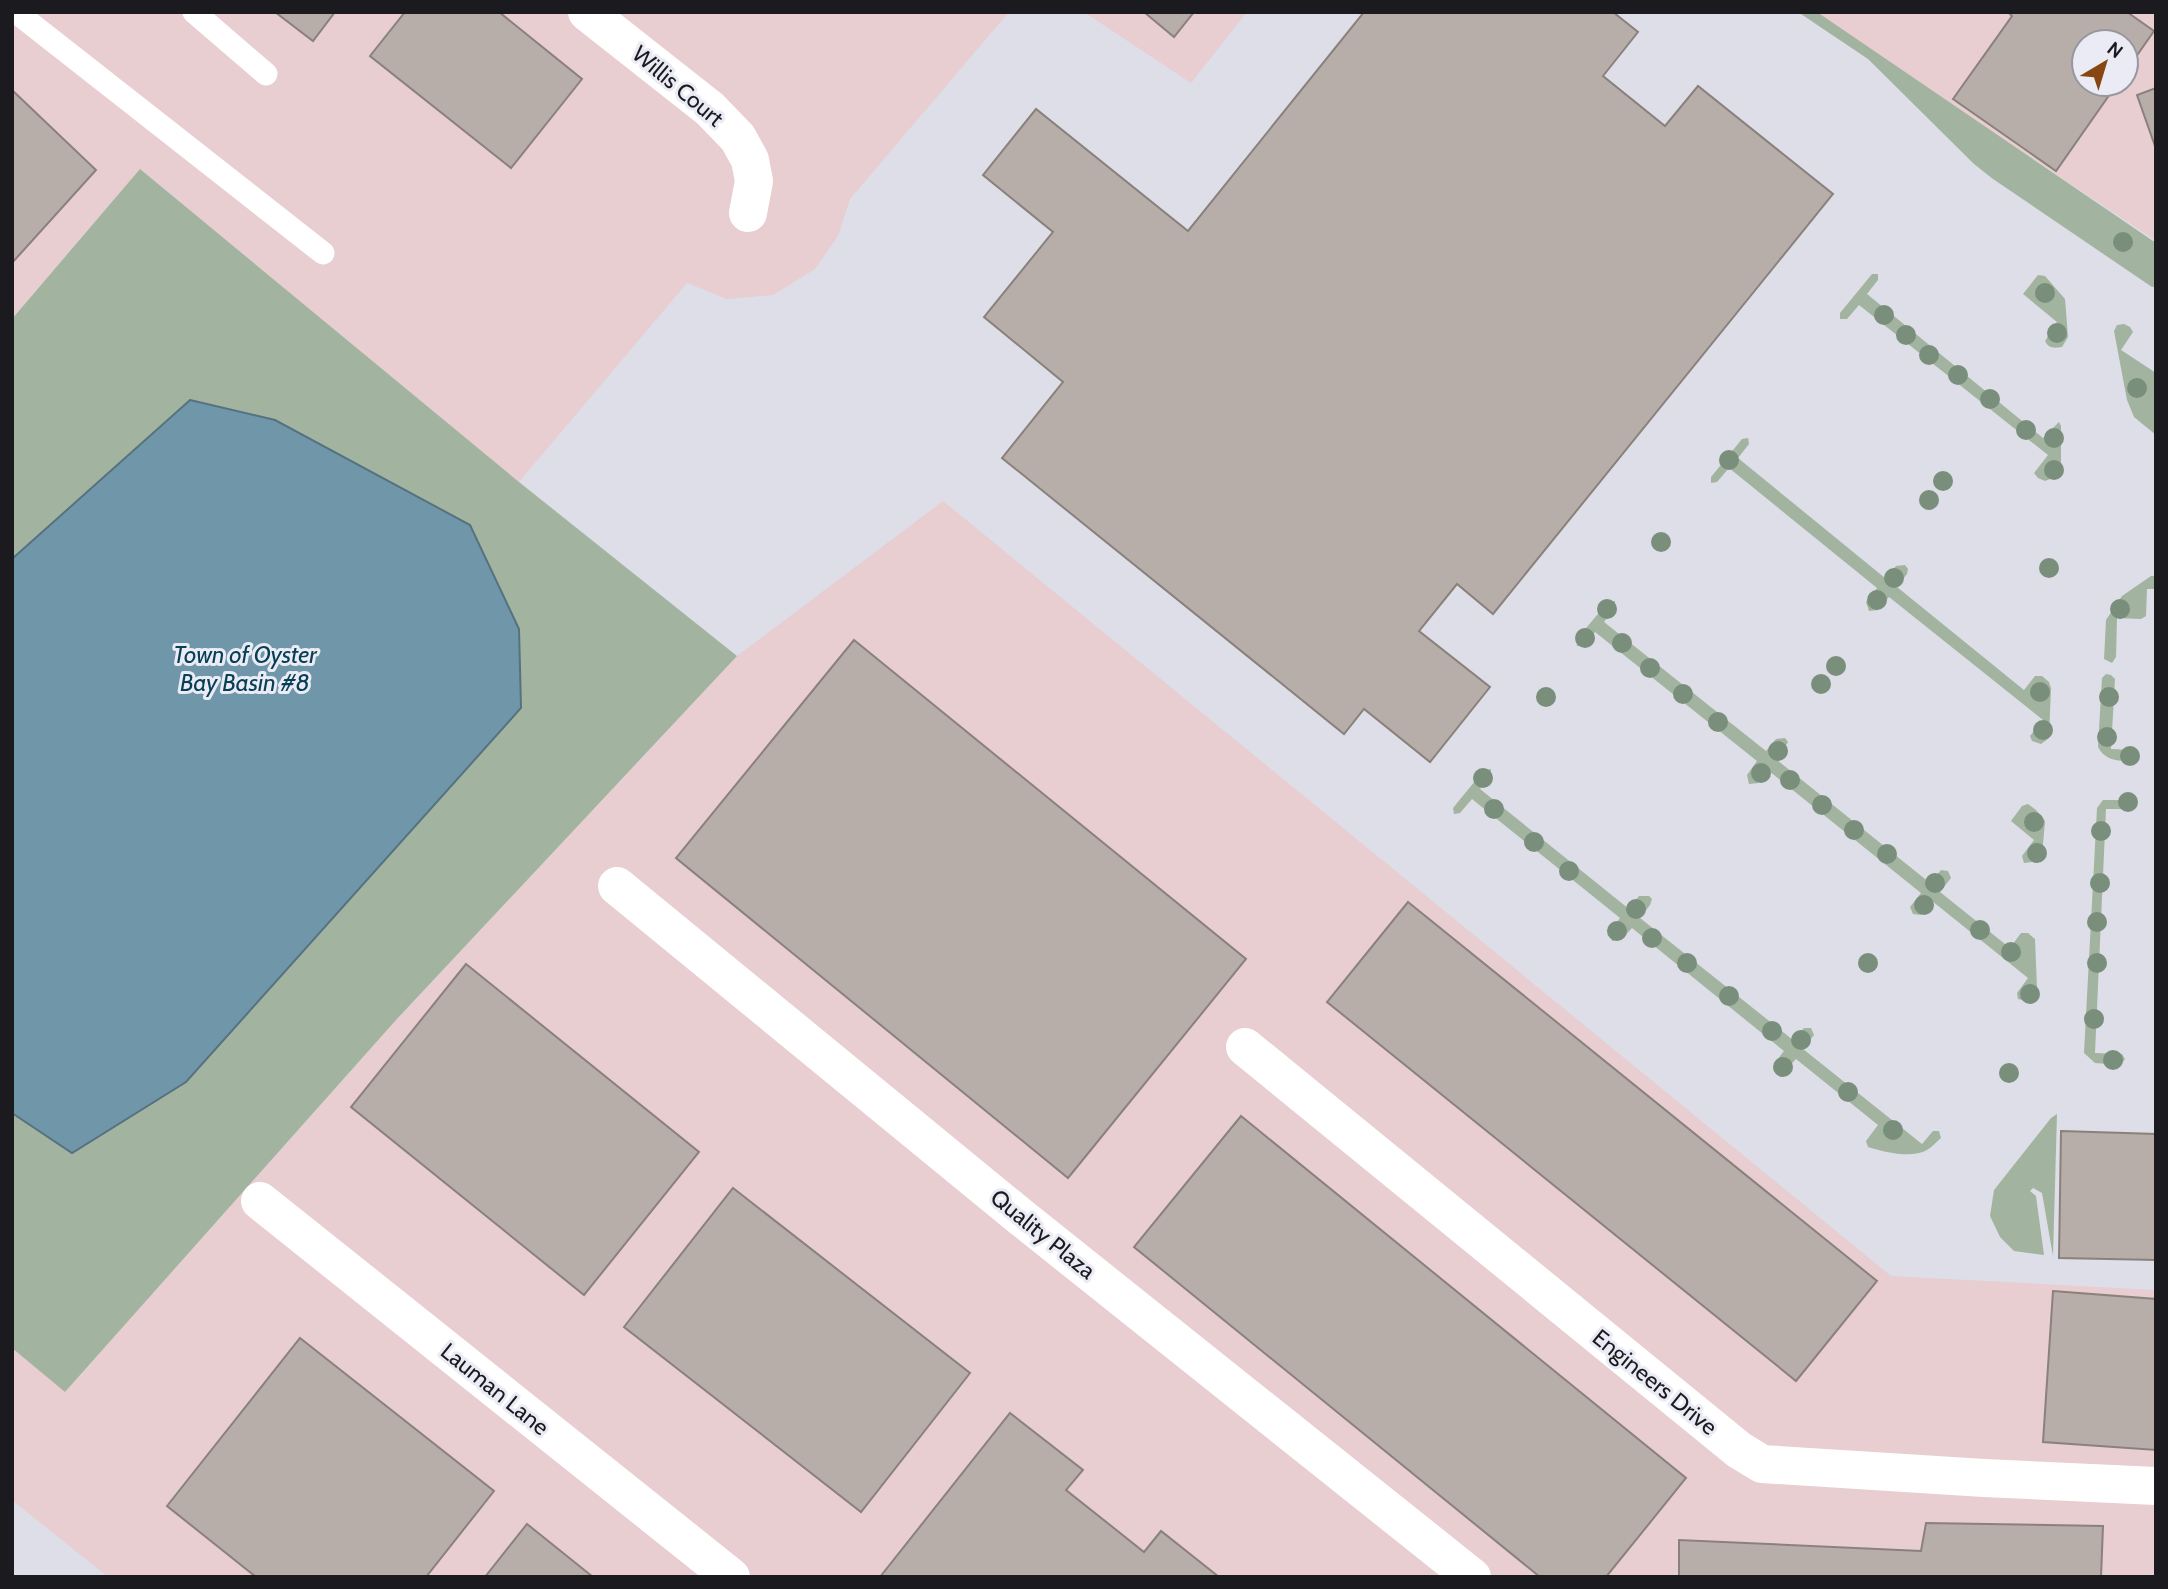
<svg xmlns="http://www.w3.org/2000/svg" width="2168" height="1589" viewBox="0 0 2168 1589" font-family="Cabin,sans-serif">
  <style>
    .industrial { fill: #e8cdd1; fill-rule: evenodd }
    .green { fill: #a2b49f }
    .water { fill: #7097a9; stroke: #567280; stroke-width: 2 }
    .building { fill: #b7aea9; stroke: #8a817c; stroke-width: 2 }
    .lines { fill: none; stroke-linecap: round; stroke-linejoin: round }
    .lane { stroke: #fff; stroke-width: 23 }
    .street { stroke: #fff; stroke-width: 38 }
    .tree { fill: #798f7c }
    .labels { text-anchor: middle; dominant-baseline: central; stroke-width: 6; stroke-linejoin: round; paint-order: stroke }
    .street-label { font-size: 23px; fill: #1b1b1f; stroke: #eaebf5 }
    .water-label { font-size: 24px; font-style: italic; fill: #074054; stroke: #eaebf5 }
  </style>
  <rect width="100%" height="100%" fill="#dddee7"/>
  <g class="industrial">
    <path d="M12,12H1009L850,199L838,236L815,269L773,295L727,299L687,283L519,482L140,169L12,319Z"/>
    <path d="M1084,12H1247L1191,83Z"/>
    <path d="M1813,12H2156V241ZM2084,42H2126V84H2084Z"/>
    <path d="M943,501L1891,1276L2156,1290V1577H108L12,1500V1348L66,1391L396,1020L737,656Z"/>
  </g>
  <g class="green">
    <path d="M1798,12H1817L2156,243V286L2152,287L1993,179L1974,164L1868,59Z"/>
    <path d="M140,169L519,482L737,656L396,1020L65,1392L12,1348V319Z"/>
    <path d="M1872,274H1878V280L1867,294L2043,438L2059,422L2061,426V470L2058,476L2045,481L2038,478L2034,473L2048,455L1859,305L1847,319H1840V313Z"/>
    <path d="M2038,275L2045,276L2065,299L2068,337L2062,347C2054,348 2049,349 2045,341L2057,322L2023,294Z"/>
    <path d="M2124,324L2130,327L2133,332L2121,350L2156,373V435L2134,417L2127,400L2114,331L2117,325Z"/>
    <path d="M1748,438L1749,444L1738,458L1885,578L1896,566L1905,565L1908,569L1907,574L1897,587L2024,690L2035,676H2042L2049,682L2051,688L2049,738L2041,744L2032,741L2030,736L2043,720L1889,597L1878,610L1869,611L1866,602L1877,588L1729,468L1717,482L1711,483V477L1742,439Z"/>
    <path d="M2151,576H2156V589H2147L2146,616L2141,619L2117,618L2116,657L2112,663L2104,659L2106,620L2122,596Z"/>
    <path d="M1615,601V607L1604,622L1766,751L1776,739L1785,738L1788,742L1777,760L1930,883L1941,870L1948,871L1951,878L1940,892L2010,948L2021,933H2028L2035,939L2037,988L2035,996L2027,1001L2018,999L2017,993L2028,978L1932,901L1921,915L1913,914L1910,907L1921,893L1769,771L1758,783L1749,784L1747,775L1757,761L1595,632L1583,646H1577L1576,640L1608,602Z"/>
    <path d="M2106,674L2111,675L2115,679L2111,749L2136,750L2139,758L2136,761C2120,761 2106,762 2098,747L2102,678Z"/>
    <path d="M1491,769V775L1480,789L1629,909L1639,896H1649L1652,899L1650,905L1640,918L1793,1040L1804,1028H1811L1814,1035L1803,1049L1922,1144L1933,1131H1939L1941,1138C1936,1142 1932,1147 1927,1150C1912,1159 1884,1152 1868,1147L1866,1141L1878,1125L1796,1059L1784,1072H1776L1774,1064L1784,1051L1632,928L1621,940L1612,941L1610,932L1620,918L1472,799L1460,813L1454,814L1453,808L1484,770Z"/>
    <path d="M2103,800H2133L2137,803V807L2133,809H2106L2095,1053L2122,1054L2125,1059L2121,1065L2095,1063L2084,1053L2097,808Z"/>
    <path d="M2028,804L2036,810L2045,821L2042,856L2032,862L2024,863L2022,856L2034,840L2011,821L2022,806Z"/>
    <path d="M2057,1114L2053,1256L2042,1193L2033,1188L2030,1191L2036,1196L2044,1255L2014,1251L2000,1237L1990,1216L1994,1190L2051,1118Z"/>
  </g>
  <path class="water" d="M190,400L275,420L470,525L519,629L521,708L186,1082L72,1153L12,1113V559Z"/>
  <g class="building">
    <path d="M275,12H335L313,41Z"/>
    <path d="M405,12H499L582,79L511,168L370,56Z"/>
    <path d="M1144,12H1194L1174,37Z"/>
    <path d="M1364,12H1613L1638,32L1603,76L1665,126L1698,86L1833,194L1493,614L1457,584L1419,631L1490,687L1430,762L1364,709L1344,734L1002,458L1063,382L984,317L1053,232L983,175L1036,109L1188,231Z"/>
    <path d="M2008,12H2127L2154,31L2126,71V42H2084V84H2117L2056,171L1953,99L2012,16Z"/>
    <path d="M2156,88V149L2137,95Z"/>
    <path d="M12,90L96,170L12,263Z"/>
    <path d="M854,640L1246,959L1068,1178L676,858Z"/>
    <path d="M1408,902L1877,1281L1796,1381L1327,1002Z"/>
    <path d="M466,964L699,1152L584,1295L351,1107Z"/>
    <path d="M1241,1116L1686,1478L1606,1577H1540L1134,1247Z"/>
    <path d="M2061,1131L2156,1134V1260L2059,1258Z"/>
    <path d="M733,1188L970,1373L861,1512L624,1327Z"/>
    <path d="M2053,1291L2156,1299V1450L2043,1442Z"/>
    <path d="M300,1338L494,1491L426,1577H256L167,1506Z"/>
    <path d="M1010,1413L1083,1470L1066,1490L1144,1552L1161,1531L1219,1577H880Z"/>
    <path d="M1926,1523L2103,1526L2101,1577H1679V1540L1921,1551Z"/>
    <path d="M527,1524L593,1577H485Z"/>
  </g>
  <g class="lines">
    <g class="lane">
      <path d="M16,12L323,253"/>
      <path d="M194,12L266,74"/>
    </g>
    <g class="street">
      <path d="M587,12L710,109L738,138L750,160L754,181L748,213"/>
      <path d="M617,886L1022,1218L1472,1577"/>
      <path d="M1245,1047L1739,1450L1762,1464L1984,1478L2156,1486"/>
      <path d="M260,1201L731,1577"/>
    </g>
  </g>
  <g class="tree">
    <circle cx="2123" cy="242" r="10"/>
    <circle cx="2045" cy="293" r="10"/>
    <circle cx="1884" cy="315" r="10"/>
    <circle cx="2057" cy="333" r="10"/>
    <circle cx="1906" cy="335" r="10"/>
    <circle cx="1929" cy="355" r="10"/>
    <circle cx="1958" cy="375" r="10"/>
    <circle cx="2137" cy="388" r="10"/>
    <circle cx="1990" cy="399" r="10"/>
    <circle cx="2026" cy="430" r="10"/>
    <circle cx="2054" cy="438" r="10"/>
    <circle cx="1729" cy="460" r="10"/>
    <circle cx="2054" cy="470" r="10"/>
    <circle cx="1943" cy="481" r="10"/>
    <circle cx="1929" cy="500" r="10"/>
    <circle cx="1661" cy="542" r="10"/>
    <circle cx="2049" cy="568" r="10"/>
    <circle cx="1894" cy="578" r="10"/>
    <circle cx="1877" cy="600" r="10"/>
    <circle cx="1607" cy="609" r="10"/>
    <circle cx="2120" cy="609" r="10"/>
    <circle cx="1585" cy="638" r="10"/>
    <circle cx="1622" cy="643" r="10"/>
    <circle cx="1836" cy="666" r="10"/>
    <circle cx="1650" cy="668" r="10"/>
    <circle cx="1821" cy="684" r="10"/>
    <circle cx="2040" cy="692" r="10"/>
    <circle cx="1683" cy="694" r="10"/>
    <circle cx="1546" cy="697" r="10"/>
    <circle cx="2109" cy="697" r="10"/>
    <circle cx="1718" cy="722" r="10"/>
    <circle cx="2043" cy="730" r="10"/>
    <circle cx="2107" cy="737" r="10"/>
    <circle cx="1778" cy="751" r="10"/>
    <circle cx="2130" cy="756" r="10"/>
    <circle cx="1761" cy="773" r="10"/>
    <circle cx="1483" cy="778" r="10"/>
    <circle cx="1790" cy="780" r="10"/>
    <circle cx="2128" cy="802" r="10"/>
    <circle cx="1822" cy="805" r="10"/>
    <circle cx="1494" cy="809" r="10"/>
    <circle cx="2034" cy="822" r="10"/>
    <circle cx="1854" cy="830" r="10"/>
    <circle cx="2101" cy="831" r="10"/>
    <circle cx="1534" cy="842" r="10"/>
    <circle cx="2037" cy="853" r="10"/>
    <circle cx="1887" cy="854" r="10"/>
    <circle cx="1569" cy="871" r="10"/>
    <circle cx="1935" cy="883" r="10"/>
    <circle cx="2100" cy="883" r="10"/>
    <circle cx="1924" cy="905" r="10"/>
    <circle cx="1636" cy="909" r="10"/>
    <circle cx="2097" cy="922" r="10"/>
    <circle cx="1980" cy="930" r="10"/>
    <circle cx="1617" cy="931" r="10"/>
    <circle cx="1652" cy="938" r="10"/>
    <circle cx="2011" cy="952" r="10"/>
    <circle cx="1687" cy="963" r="10"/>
    <circle cx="1868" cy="963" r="10"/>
    <circle cx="2097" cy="963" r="10"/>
    <circle cx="2030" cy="994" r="10"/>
    <circle cx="1729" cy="996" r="10"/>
    <circle cx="2094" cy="1019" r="10"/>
    <circle cx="1772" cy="1031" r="10"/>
    <circle cx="1801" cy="1040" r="10"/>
    <circle cx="2113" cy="1060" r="10"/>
    <circle cx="1783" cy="1067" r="10"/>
    <circle cx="2009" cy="1073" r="10"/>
    <circle cx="1848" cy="1092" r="10"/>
    <circle cx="1893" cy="1130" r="10"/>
  </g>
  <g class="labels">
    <g class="street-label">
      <text transform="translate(678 86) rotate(40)">Willis Court</text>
      <text transform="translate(1043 1234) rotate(39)">Quality Plaza</text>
      <text transform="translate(1655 1382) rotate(39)">Engineers Drive</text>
      <text transform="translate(495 1389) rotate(39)">Lauman Lane</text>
    </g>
    <g class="water-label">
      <text x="245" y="654">Town of Oyster<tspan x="245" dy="28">Bay Basin #8</tspan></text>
    </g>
  </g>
  <rect width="2168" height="1589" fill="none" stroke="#1b1b1f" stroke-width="28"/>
  <g transform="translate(2105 63) rotate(38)"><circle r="33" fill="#eaebf5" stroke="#97989f" stroke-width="2"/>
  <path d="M0-5L12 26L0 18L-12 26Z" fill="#884712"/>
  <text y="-10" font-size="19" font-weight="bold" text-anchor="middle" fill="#1b1b1f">N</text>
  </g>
</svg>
